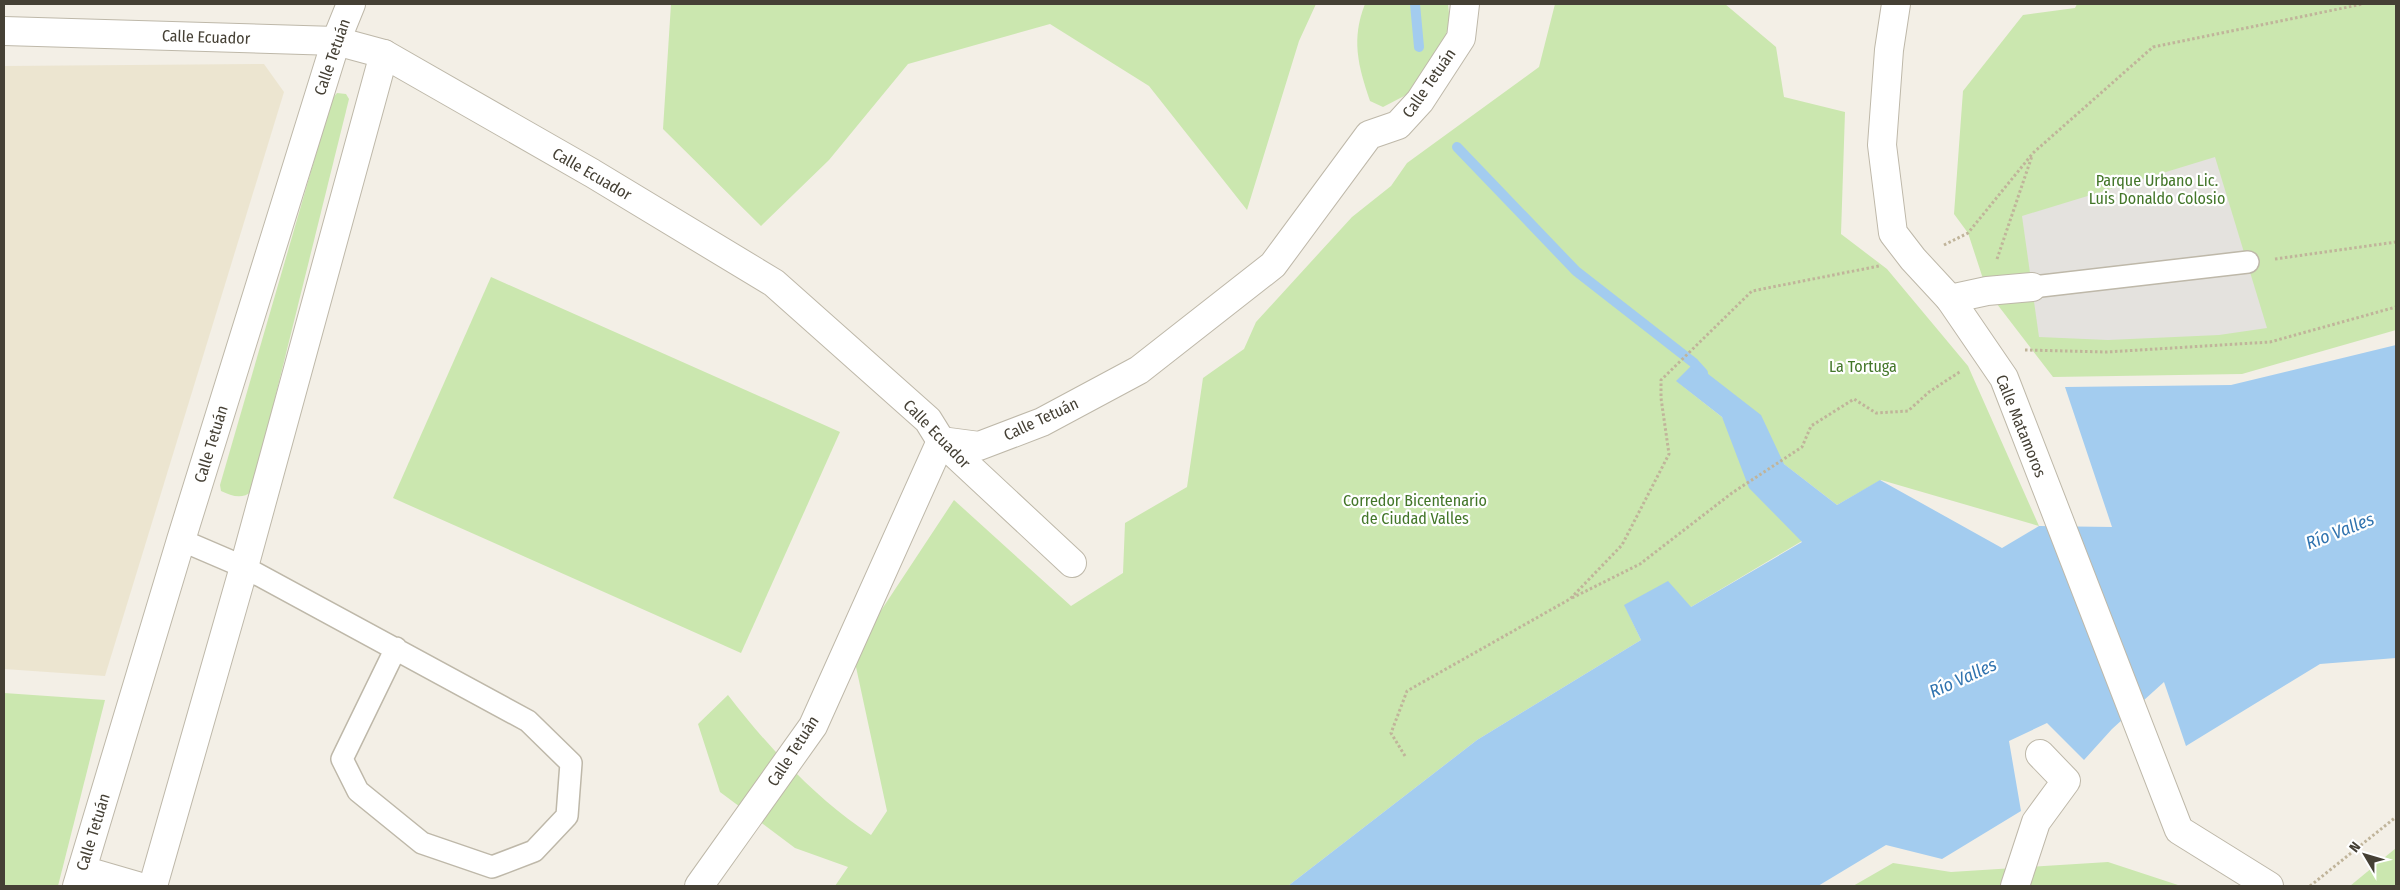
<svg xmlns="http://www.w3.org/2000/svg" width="2400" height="890" viewBox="0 0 2400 890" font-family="'Fira Sans Condensed',sans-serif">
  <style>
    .education { fill: #ece5d0 }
    .green { fill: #cbe7af }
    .parking { fill: #e4e2de }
    .water { fill: #a3ccef }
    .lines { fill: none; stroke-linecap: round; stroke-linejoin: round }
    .stream { stroke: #a3ccef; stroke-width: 10 }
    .service-casing { stroke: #beb8a9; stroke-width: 24 }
    .pedestrian-casing { stroke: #beb8a9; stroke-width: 30 }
    .minor-casing { stroke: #beb8a9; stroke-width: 30 }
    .tertiary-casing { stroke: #beb8a9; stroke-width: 30 }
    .path { stroke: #c0b49a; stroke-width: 3; stroke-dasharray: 2.5 2.5; stroke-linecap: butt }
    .service { stroke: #fff; stroke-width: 21 }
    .pedestrian { stroke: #fff; stroke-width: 28 }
    .minor { stroke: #fff; stroke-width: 28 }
    .tertiary { stroke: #fff; stroke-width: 28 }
    .labels { text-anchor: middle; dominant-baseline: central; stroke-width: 4.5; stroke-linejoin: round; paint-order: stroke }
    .street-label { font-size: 16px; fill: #454035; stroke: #fff }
    .park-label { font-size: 16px; fill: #437629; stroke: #fff }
    .water-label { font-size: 18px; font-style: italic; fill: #3073af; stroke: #fff }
  </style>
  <rect width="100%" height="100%" fill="#f3efe6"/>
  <path class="education" d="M264,64L284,92L105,676L4,669V66Z"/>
  <g class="green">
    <path d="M671,4H1316L1299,41L1247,210L1149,86L1050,24L908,64L829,160L761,226L663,129Z"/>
    <path d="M1365,4H1448L1450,22L1439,56L1408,94L1383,107L1370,101C1358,66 1351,39 1365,4Z"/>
    <path d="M1555,4H1725L1776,47L1784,97L1845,112L1841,234L1887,269L1968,366L2039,526L1881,480L1837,505L1676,381L1722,417L1802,541L1691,607L1625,606L1641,640L1477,740L1288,886H835L848,867L795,848L720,792L698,724L728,695C769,748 815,798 871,835L887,811L853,653L954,500L1071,606L1123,573L1125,523L1187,487L1203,378L1244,349L1256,322L1352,217L1391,186L1407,163L1539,67Z"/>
    <path d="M2077,4H2396V330L2242,374L2053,377L1987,291L1968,233L1954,214L1963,91L2023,15L2075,8Z"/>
    <path d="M337,93L346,94L349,99L252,491C242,500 232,496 221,491L220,485L332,99Z"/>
    <path d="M491,277L840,432L741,653L393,498Z"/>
    <path d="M4,693L105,700L58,886H4Z"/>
    <path d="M2396,848V886H2350Z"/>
    <path d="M2108,862L2181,886H1853L1893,863L1951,872Z"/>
  </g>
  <path class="parking" d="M2215,157L2267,328L2219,335L2108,340L2039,337L2022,216Z"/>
  <path class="water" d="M2396,345V658L2320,664L2186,746L2164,682L2112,729L2084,760L2047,723L2009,741L2021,811L1942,859L1886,845L1818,886H1288L1477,740L1641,640L1624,605L1668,581L1691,607L1802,542L1749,488L1722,417L1676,381L1694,363L1761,415L1784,464L1837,505L1880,480L2002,548L2039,526L2112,527L2065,387L2231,385Z"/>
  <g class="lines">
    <g class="stream">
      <path d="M1415,4L1419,47"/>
      <path d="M1457,147L1576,271L1694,363L1703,373"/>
    </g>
    <g class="service-casing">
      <g id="service">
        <path d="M2032,287L2248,262"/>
        <path d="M181,540L244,567L528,721L571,763L567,816L534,851L492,867L422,843L358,791L342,759L396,648"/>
      </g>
    </g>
    <g class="pedestrian-casing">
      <g id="pedestrian">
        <path d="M1950,299L1987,291L2032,287"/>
        <path d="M2015,886L2036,822L2066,781L2040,754"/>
      </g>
    </g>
    <g class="minor-casing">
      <g id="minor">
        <path d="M4,31L336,41L384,54L592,173L774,283L928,420L941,441L1072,563"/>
        <path d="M82,870L137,886"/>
        <path d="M77,886L181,540L336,41L351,4"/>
        <path d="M153,886L244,567L384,54"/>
        <path d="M699,886L813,726L941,441L979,446L1042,422L1139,370L1273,265L1369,135L1398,125L1420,101L1461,38L1465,4"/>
      </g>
    </g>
    <g class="tertiary-casing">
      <path id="tertiary" d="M1896,4L1889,50L1882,145L1893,233L1913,259L1950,299L2004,378L2179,830L2269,886"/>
    </g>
    <g class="path">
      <path d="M1944,245L1968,233L2033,153L2153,47L2363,4"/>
      <path d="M1997,259L2032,156"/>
      <path d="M2275,259L2396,242"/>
      <path d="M2025,350L2107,352L2270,342L2396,307"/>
      <path d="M1572,598L1640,564L1732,493L1802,447L1811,426L1854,399L1876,413L1908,411L1929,392L1961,371"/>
      <path d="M1405,756L1391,733L1407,691L1570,599L1622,545L1669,454L1661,398V380L1752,291L1879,266"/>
      <path d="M2310,886L2396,817"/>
    </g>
    <use href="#service" class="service"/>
    <use href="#pedestrian" class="pedestrian"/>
    <use href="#minor" class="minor"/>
    <use href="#tertiary" class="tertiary"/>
  </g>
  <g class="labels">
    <g class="street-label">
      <text transform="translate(206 37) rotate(2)">Calle Ecuador</text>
      <text transform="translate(332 57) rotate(-71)">Calle Tetuán</text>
      <text transform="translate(1429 83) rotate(-55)">Calle Tetuán</text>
      <text transform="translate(592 174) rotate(30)">Calle Ecuador</text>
      <text transform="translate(1041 419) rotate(-25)">Calle Tetuán</text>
      <text transform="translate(2021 426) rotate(68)">Calle Matamoros</text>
      <text transform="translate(937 434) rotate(46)">Calle Ecuador</text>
      <text transform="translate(211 444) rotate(-73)">Calle Tetuán</text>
      <text transform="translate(793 751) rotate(-57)">Calle Tetuán</text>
      <text transform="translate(93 832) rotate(-73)">Calle Tetuán</text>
    </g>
    <g class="park-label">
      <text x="2157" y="180">Parque Urbano Lic.<tspan x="2157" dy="18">Luis Donaldo Colosio</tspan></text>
      <text x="1863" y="366">La Tortuga</text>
      <text x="1415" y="500">Corredor Bicentenario<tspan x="1415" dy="18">de Ciudad Valles</tspan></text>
    </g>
    <g class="water-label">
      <text transform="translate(2340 531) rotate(-21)">Río Valles</text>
      <text transform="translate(1963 678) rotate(-24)">Río Valles</text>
    </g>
  </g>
  <rect width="2400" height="890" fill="none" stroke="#454035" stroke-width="10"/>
  <g transform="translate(2365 855) rotate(308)" stroke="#ffffff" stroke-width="4" paint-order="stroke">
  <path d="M0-4L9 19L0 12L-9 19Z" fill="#454035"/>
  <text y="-8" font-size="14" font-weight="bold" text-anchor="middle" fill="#454035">N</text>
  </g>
</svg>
